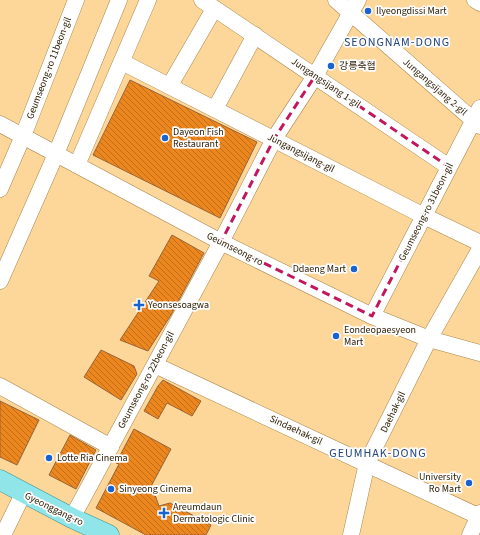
<svg xmlns="http://www.w3.org/2000/svg" width="480" height="535" viewBox="0 0 480 535" font-family="'Source Sans 3','Noto Sans KR',sans-serif">
  <style>
    .building { fill: url(#building-back-hatch); stroke: #986439 }
    .lines { fill: none; stroke-linecap: round; stroke-linejoin: round }
    .minor-casing { stroke: #aa864b; stroke-width: 17 }
    .major-casing { stroke: #3d9490; stroke-width: 21 }
    .minor { stroke: #fff; stroke-width: 16 }
    .major { stroke: #8fe5e8; stroke-width: 20 }
    .marked { fill: none; stroke: #c2185b; stroke-width: 3; stroke-dasharray: 8 5; stroke-linejoin: round }
    .poi-dot { fill: #1863ce; stroke: #fdfdfd; stroke-width: 1.5 }
    .labels { text-anchor: middle; dominant-baseline: central; stroke-width: 3.5; stroke-linejoin: round; paint-order: stroke }
    .poi-label { font-size: 10px; fill: #2f2007; stroke: #fdfdfd; text-anchor: start }
    .street-label { font-size: 10px; fill: #2f2007; stroke: #fdfdfd }
    .quarter-label { font-size: 12px; letter-spacing: 1px; fill: #22457b; stroke: #fdfdfd }
  </style>
  <defs>
    <pattern id="building-back-hatch" width="6" height="6" patternUnits="userSpaceOnUse"><rect width="6" height="6" fill="#ec861e"/><path d="M-1 5l2 2M0 0l6 6M5-1l2 2" fill="none" stroke="#c06d18"/></pattern>
  </defs>
  <rect width="100%" height="100%" fill="#fdd699"/>
  <g class="building">
    <path d="M130,80L257,142L220,218L93,155Z"/>
    <path d="M172,235L204,253L171,315L148,351L120,340L159,281L149,276Z"/>
    <path d="M101,350L134,366L137,374L121,400L84,377Z"/>
    <path d="M163,380L201,401L192,416L167,403L158,419L144,411L158,386Z"/>
    <path d="M0,401L39,420L17,465L0,457Z"/>
    <path d="M134,429L171,449L148,492L155,495L159,506L170,503L211,525L206,535H146L96,508L119,464L116,463Z"/>
    <path d="M70,435L96,450L76,489L49,475Z"/>
  </g>
  <g class="lines">
    <g class="minor-casing">
      <g id="minor">
        <path d="M202,0L449,167"/>
        <path d="M336,0L480,126"/>
        <path d="M475,0L480,3"/>
        <path d="M122,62L424,216L480,243"/>
        <path d="M170,85L214,9"/>
        <path d="M215,109L255,35"/>
        <path d="M0,124L221,242L372,316L429,339L480,353"/>
        <path d="M77,165L148,0"/>
        <path d="M0,189L23,136L76,0"/>
        <path d="M0,281L56,154L119,0"/>
        <path d="M372,316L480,108"/>
        <path d="M155,365L480,517"/>
        <path d="M0,386L111,447"/>
        <path d="M72,518L221,242L274,139L315,76L358,0"/>
        <path d="M3,535L23,494"/>
        <path d="M351,535L367,463L429,339L480,249"/>
        <path d="M470,535L480,513"/>
      </g>
    </g>
    <g class="major-casing">
      <path id="major" d="M0,480L72,518L109,535"/>
    </g>
    <use href="#minor" class="minor"/>
    <use href="#major" class="major"/>
  </g>
  <path class="marked" d="M315,76L449,167L372,316L221,242L274,139Z"/>
  <g class="poi-dot">
    <circle cx="368" cy="11" r="4"/>
    <circle cx="331" cy="66" r="4"/>
    <circle cx="165" cy="138" r="4"/>
    <circle cx="354" cy="269" r="4"/>
    <path d="M137 299h4v4h4v4h-4v4h-4v-4h-4v-4h4z"/>
    <circle cx="336" cy="336" r="4"/>
    <circle cx="49" cy="458" r="4"/>
    <circle cx="469" cy="483" r="4"/>
    <circle cx="111" cy="489" r="4"/>
    <path d="M162 507h4v4h4v4h-4v4h-4v-4h-4v-4h4z"/>
  </g>
  <g class="labels">
    <g class="poi-label">
      <text x="376" y="11">Ilyeongdissi Mart</text>
      <text x="339" y="66">강릉축협</text>
      <text x="173" y="132">Dayeon Fish<tspan x="173" dy="12">Restaurant</tspan></text>
      <text x="346" y="269" text-anchor="end">Ddaeng Mart</text>
      <text x="148" y="305">Yeonsesoagwa</text>
      <text x="344" y="330">Eondeopaesyeon<tspan x="344" dy="12">Mart</tspan></text>
      <text x="57" y="458">Lotte Ria Cinema</text>
      <text x="461" y="477" text-anchor="end">University<tspan x="461" dy="12">Ro Mart</tspan></text>
      <text x="119" y="489">Sinyeong Cinema</text>
      <text x="173" y="507">Areumdaun<tspan x="173" dy="12">Dermatologic Clinic</tspan></text>
    </g>
    <g class="street-label">
      <text transform="translate(49 68) rotate(-69)">Geumseong-ro 11beon-gil</text>
      <text transform="translate(326 83) rotate(34)">Jungangsijang 1-gil</text>
      <text transform="translate(435 87) rotate(41)">Jungangsijang 2-gil</text>
      <text transform="translate(301 153) rotate(27)">Jungangsijang-gil</text>
      <text transform="translate(426 212) rotate(-63)">Geumseong-ro 31beon-gil</text>
      <text transform="translate(235 249) rotate(27)">Geumseong-ro</text>
      <text transform="translate(146 380) rotate(-62)">Geumseong-ro 22beon-gil</text>
      <text transform="translate(393 412) rotate(-64)">Daehak-gil</text>
      <text transform="translate(296 430) rotate(25)">Sindaehak-gil</text>
      <text transform="translate(54 509) rotate(26)">Gyeonggang-ro</text>
    </g>
    <g class="quarter-label">
      <text x="397" y="42">SEONGNAM-DONG</text>
      <text x="378" y="453">GEUMHAK-DONG</text>
    </g>
  </g>
</svg>
